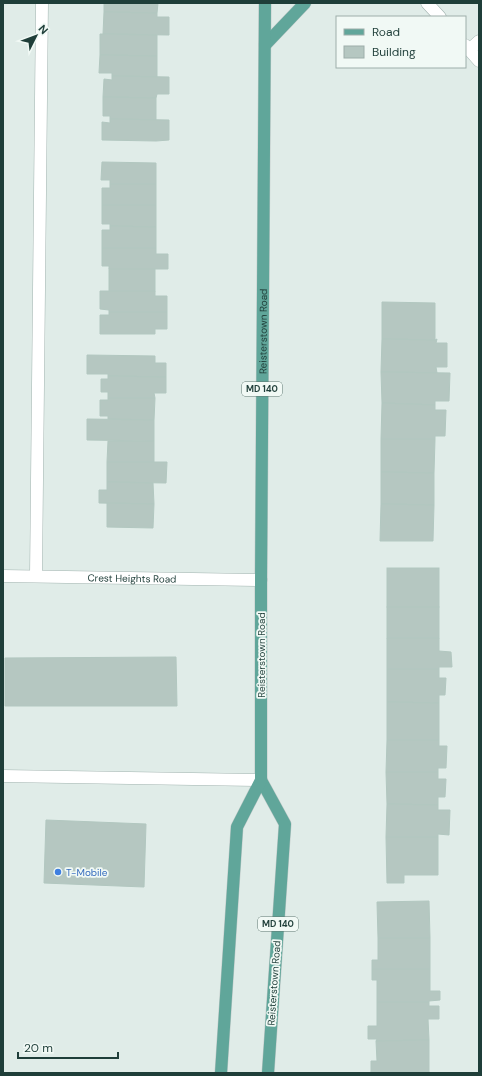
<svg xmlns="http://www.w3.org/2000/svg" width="482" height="1076" viewBox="0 0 482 1076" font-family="'DM Sans',sans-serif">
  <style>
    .building { fill: #b5c7c1; stroke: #b2c7c0 }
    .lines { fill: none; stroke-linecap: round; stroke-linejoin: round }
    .minor-casing { stroke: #a2b4b0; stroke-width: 13 }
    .major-casing { stroke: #c0c9c8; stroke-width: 13 }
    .minor { stroke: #fff; stroke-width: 12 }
    .major { stroke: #60a69a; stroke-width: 12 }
    .shop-dot { fill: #3f7fe0; stroke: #f1f9f5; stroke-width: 1.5 }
    .labels { text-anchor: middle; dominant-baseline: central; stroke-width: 3.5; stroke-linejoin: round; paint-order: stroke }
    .shield { fill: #f1f9f5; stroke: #5e7671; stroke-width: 1 }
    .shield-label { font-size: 9px; font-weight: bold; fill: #1f3e39 }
    .street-label { font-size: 10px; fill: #1f3e39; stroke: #f1f9f5 }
    .shop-label { font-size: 10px; fill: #366cbe; stroke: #f1f9f5; text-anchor: start }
  </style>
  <rect width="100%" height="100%" fill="#e0ece8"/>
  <g class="building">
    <path d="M104,3H158L157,13L104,12Z"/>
    <path d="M104,12L157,13V17H169V35L103,34Z"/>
    <path d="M100,34L157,35V56L100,55Z"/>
    <path d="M100,55L157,56V77L112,76V73H99Z"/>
    <path d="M112,76L169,77V94H157L156,98L103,97L104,79L112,80Z"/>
    <path d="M103,97L156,98V120L110,119V116H103Z"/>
    <path d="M110,119L169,120V140L156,141L102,140V122L110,123Z"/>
    <path d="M102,162L156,163V184H110V180H101Z"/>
    <path d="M110,184H156V205H102V188H110Z"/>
    <path d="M102,205H156V227L110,226V224H102Z"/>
    <path d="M110,226L156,227V248H102V230H110Z"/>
    <path d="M102,248H156V254H168V269H109V266H102Z"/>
    <rect x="109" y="269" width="46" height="22"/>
    <path d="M100,291H155V296H167V312H109V310L100,309Z"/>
    <path d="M382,302L435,303V340L382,339Z"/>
    <path d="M109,312H167V329H155V334H100V315H109Z"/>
    <path d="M382,339L435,340L437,339L436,343H447V367H436L437,373L381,372Z"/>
    <path d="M87,355L155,356V363H166V377L108,376V374H87Z"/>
    <path d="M381,372L450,373L449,401H435V405L382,403Z"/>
    <path d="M108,376L166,377V393H154L155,398H108V392H101V379H108Z"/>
    <path d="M108,398H155L154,420L108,419V416H100V400H108Z"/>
    <path d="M382,403L435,405V410H446L445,436H435V439H381Z"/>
    <path d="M87,419L154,420V441L87,440Z"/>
    <path d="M381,439H435L434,473L381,472Z"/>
    <path d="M108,441H154V462H107Z"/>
    <path d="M107,462H167L166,483L107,482Z"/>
    <path d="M381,472L434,473V505L381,504Z"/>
    <path d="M107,482L153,483L154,504L99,503V490H107Z"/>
    <path d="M107,503L154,504L153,528L107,527Z"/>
    <path d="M381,504L434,505L433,541H380Z"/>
    <rect x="387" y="568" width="52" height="39"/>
    <rect x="387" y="607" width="52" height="31"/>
    <path d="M387,638H439V651L451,652L452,667H439V669H387Z"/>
    <path d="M176,657L177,706H5V658Z"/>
    <path d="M387,669H439V678H446L445,695H439V703L387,702Z"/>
    <path d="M387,702L439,703V740H387Z"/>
    <path d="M387,740H439V746H447L446,768H438V772H386Z"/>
    <path d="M386,772H438V779H446L445,797H438V805L387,804Z"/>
    <path d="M387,804L438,805V810H450L449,835L438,834V837H386Z"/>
    <path d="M46,820L146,824L144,887L44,883Z"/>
    <path d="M386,837H438V875H404V883H387Z"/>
    <path d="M429,901L430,938H378L377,902Z"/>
    <path d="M378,938H430V969H372V960H378Z"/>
    <path d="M372,969H430V991H440V1000L429,1001V1002H377V980H372Z"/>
    <path d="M377,1002H429V1006H439V1019H428L429,1040L376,1041L377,1039H368V1026H377Z"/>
    <path d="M429,1040V1072H371V1061H377L376,1041Z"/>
    <rect x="371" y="1072" width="58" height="1"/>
  </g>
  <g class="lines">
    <g class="minor-casing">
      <g id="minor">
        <path d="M427,3L440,17"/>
        <path d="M465,45L479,61"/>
        <path d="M469,50L479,41"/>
        <path id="s1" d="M3,576L261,580"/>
        <path d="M36,576L42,3"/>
        <path d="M3,776L261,780"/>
      </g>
    </g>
    <g class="major-casing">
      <g id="major">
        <path d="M265,45L305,3"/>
        <path d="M261,780L285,824L268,1073"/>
        <path id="s2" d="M221,1073L237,827L261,780V580L265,3"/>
      </g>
    </g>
    <use href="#minor" class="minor"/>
    <use href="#major" class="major"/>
  </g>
  <circle class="shop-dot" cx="58" cy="872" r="4"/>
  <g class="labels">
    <g class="shield">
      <rect x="242" y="382" width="40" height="14" rx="3"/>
      <rect x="258" y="917" width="40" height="14" rx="3"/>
    </g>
    <g class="shield-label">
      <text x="262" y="389">MD 140</text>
      <text x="278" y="924">MD 140</text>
    </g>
    <g class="street-label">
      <text stroke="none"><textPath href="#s2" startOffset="748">Reisterstown Road</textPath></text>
      <text stroke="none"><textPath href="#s1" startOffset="129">Crest Heights Road</textPath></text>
      <text transform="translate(261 655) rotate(-90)">Reisterstown Road</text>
      <text transform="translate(274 983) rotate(-86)">Reisterstown Road</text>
    </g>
    <g class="shop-label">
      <text x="66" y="872">T-Mobile</text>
    </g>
  </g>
  <rect width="482" height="1076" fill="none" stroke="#1f3e39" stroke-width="8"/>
  <rect x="336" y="16" width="130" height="52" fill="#f1f9f5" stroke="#9daeaa"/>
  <rect x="344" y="29" width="20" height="6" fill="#60a69a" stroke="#9daeaa"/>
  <text x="372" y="36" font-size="12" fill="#1f3e39">Road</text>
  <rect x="344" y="46" width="20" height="12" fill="#b5c7c1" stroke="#9daeaa"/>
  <text x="372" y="56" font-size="12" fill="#1f3e39">Building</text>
  <g transform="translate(36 36) rotate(48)" stroke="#f1f9f5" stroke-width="3" paint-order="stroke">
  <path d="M0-3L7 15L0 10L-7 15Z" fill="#1f3e39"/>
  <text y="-6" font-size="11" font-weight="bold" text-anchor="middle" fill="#1f3e39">N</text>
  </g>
  <path d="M18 1052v6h100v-6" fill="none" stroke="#1f3e39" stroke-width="2"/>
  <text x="24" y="1052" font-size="12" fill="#1f3e39" stroke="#f1f9f5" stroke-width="3" paint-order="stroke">20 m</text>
</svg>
